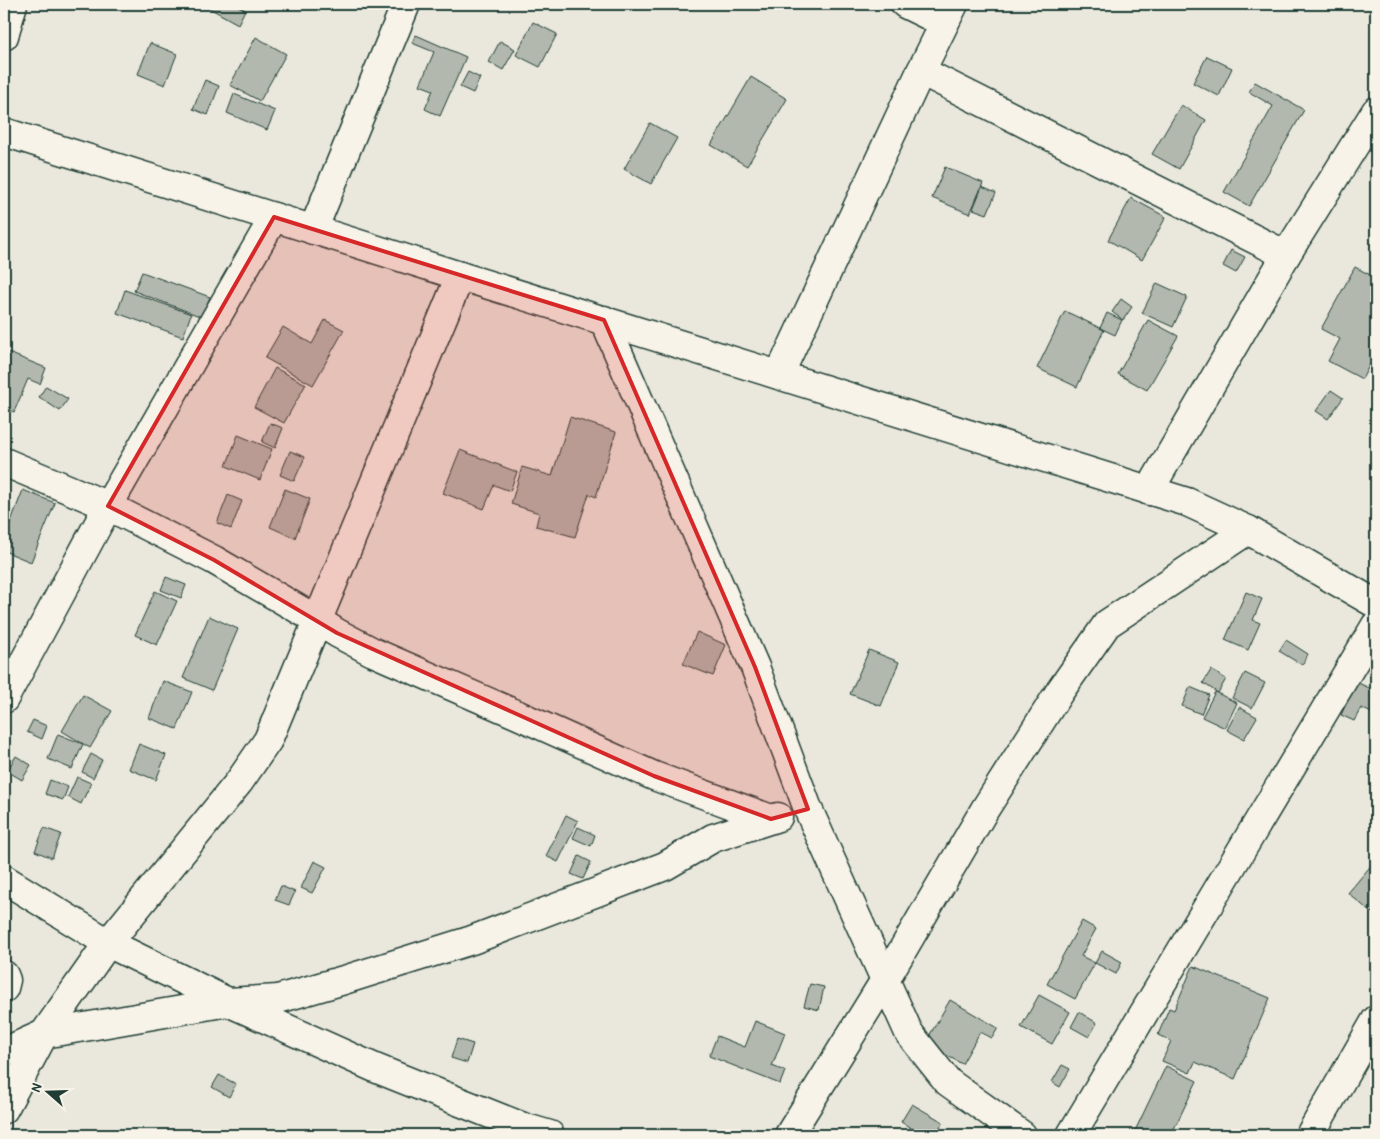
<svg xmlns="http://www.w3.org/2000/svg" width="1380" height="1139" viewBox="0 0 1380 1139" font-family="'Patrick Hand',sans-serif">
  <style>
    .building { fill: #b2b8ae; stroke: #1f3d34 }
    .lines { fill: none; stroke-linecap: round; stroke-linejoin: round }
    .minor-casing { stroke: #1f3d34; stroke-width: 31 }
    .primary-casing { stroke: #1f3d34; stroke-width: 31 }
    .minor { stroke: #f7f3e8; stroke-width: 28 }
    .primary { stroke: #f7f3e8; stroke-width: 28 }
    .marked { fill: #d62828; fill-opacity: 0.2; stroke: #d62828; stroke-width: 4; stroke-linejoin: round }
  </style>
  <rect width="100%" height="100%" fill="#eae8dd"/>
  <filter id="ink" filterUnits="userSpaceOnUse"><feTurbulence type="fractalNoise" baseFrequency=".02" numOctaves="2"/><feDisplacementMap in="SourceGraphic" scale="10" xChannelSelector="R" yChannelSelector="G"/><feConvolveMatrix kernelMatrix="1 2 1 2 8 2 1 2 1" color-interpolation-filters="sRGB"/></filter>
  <g filter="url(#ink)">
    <g class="building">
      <path d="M202,4H235L245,10L238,24Z"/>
      <path d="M533,22L557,34L540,67L516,55Z"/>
      <path d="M416,35L466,57L440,116L425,109L433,90L420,85L434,52L412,43Z"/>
      <path d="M256,37L286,54L260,101L230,85Z"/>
      <path d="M500,41L515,49L503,70L489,62Z"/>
      <path d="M150,43L177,54L165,85L138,74Z"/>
      <path d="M1207,56L1232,68L1219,96L1193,83Z"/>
      <path d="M468,72L480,78L473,93L460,87Z"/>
      <path d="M751,77L787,99L747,166L711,145Z"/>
      <path d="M205,80L219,86L208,115L193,109Z"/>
      <path d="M1255,82L1304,110L1249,206L1224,192L1273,106L1249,92Z"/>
      <path d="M234,94L275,111L267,130L227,113Z"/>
      <path d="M1181,105L1206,120L1179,169L1152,154Z"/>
      <path d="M650,123L677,138L651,184L624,169Z"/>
      <path d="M945,167L983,183L970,214L932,198Z"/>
      <path d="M982,187L996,193L987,214L973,209Z"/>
      <path d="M1131,198L1166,217L1142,260L1108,240Z"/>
      <path d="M1231,250L1245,257L1236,273L1223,266Z"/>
      <path d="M1355,267L1376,278V308L1374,313L1376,314V353L1362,379L1328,361L1340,339L1321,329Z"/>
      <path d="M142,272L210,297L202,317L134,291Z"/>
      <path d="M1157,283L1187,297L1173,327L1142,313Z"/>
      <path d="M125,290L191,314L183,337L117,313Z"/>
      <path d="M1121,299L1132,307L1123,320L1112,312Z"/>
      <path d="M1065,311L1104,330L1077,387L1037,368Z"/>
      <path d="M1107,313L1122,320L1115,335L1100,328Z"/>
      <path d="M325,320L344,330L313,385L265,358L283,327L312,344Z"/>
      <path d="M1148,320L1178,336L1147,390L1118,374Z"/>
      <path d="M4,351L46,368L40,384L28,379L14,412L4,408Z"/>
      <path d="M275,368L306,384L284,423L254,407Z"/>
      <path d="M46,386L68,399L60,411L39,397Z"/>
      <path d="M1331,390L1343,398L1328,419L1316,411Z"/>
      <path d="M570,417L616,432L596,497L589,494L575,537L536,526L539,513L511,504L522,467L552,476Z"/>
      <path d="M270,423L283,428L275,448L262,442Z"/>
      <path d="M238,435L272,449L260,480L226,466Z"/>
      <path d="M460,450L517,472L510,491L494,485L484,509L443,493Z"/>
      <path d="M290,451L305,457L294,481L280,475Z"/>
      <path d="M285,489L310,499L295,538L270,527Z"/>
      <path d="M23,490L55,503L31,562L4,551V539Z"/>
      <path d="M228,495L242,501L231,529L217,523Z"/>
      <path d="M166,577L186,585L181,598L161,590Z"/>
      <path d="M155,591L177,601L157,645L135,635Z"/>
      <path d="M1246,592L1262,599L1253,620L1260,623L1248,650L1225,640Z"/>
      <path d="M209,616L238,629L212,690L183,678Z"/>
      <path d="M697,632L726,645L713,676L683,664Z"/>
      <path d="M1286,640L1308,654L1302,665L1279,651Z"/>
      <path d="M869,650L899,662L881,706L850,694Z"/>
      <path d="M1211,670L1226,679L1218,693L1203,683Z"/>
      <path d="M1245,673L1265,683L1252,708L1232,698Z"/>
      <path d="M163,681L192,692L177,729L149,718Z"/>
      <path d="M1356,682L1376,691V715L1361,708L1354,721L1341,715Z"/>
      <path d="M1190,687L1209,695L1201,714L1182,706Z"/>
      <path d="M1215,692L1237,703L1225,728L1202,717Z"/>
      <path d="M83,695L112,711L90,748L62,731Z"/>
      <path d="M1239,707L1257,717L1244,739L1227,730Z"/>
      <path d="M33,720L47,726L42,739L27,732Z"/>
      <path d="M58,734L83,744L72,769L48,759Z"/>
      <path d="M139,744L166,755L156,780L129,769Z"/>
      <path d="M91,754L102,760L93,778L82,772Z"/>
      <path d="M16,756L31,765L22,780L7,771Z"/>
      <path d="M77,777L91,783L81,804L68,797Z"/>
      <path d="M50,780L68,787L63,800L45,794Z"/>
      <path d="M566,815L578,821L558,862L546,856Z"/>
      <path d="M578,827L595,835L591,846L573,838Z"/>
      <path d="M44,828L61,834L52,858L35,851Z"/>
      <path d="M579,856L591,862L583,879L571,874Z"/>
      <path d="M314,861L326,867L312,893L301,888Z"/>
      <path d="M1374,862L1376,863V909L1372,913L1348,893Z"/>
      <path d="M281,886L295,892L289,905L275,900Z"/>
      <path d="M1082,921L1096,929L1081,956L1095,963L1075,999L1047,984Z"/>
      <path d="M1102,951L1122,962L1116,974L1095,963Z"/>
      <path d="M1193,966L1270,998L1235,1079L1195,1062L1190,1073L1162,1061L1171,1041L1158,1035L1169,1008L1174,1010Z"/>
      <path d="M810,984L824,987L819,1010L804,1006Z"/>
      <path d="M1039,995L1070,1012L1052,1044L1021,1027Z"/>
      <path d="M950,1000L998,1028L992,1038L980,1032L962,1064L925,1043Z"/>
      <path d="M1079,1012L1097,1023L1089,1037L1071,1027Z"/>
      <path d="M755,1021L785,1033L772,1066L785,1071L780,1084L709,1056L717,1036L745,1047Z"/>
      <path d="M457,1039L473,1044L467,1063L451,1058Z"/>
      <path d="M1062,1065L1070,1069L1060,1087L1052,1082Z"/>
      <path d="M1166,1066L1197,1081L1171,1135H1133Z"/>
      <path d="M219,1075L236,1084L229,1097L212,1087Z"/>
      <path d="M912,1104L943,1122L935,1135H914L916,1131L901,1122Z"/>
    </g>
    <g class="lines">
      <g class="minor-casing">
        <g id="minor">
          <path d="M905,4L944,23"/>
          <path d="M4,36L13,4"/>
          <path d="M921,71L1286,255"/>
          <path d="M313,230L406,4"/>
          <path d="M604,320L755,667L808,809L909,1033L948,1082L1022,1135"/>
          <path d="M779,375L921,71L954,4"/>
          <path d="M4,462L108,506L214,560L317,620L337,633L373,652L518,715L654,776L771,819"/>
          <path d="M1149,491L1286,255L1376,111"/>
          <path d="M4,699L108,506L274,217"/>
          <path d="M4,879L108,943L228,1002L375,1068L523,1127L550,1135"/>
          <path d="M4,975L6,980L4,988"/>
          <path d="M4,1052L44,1034L228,1002L278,999L344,980L472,940L665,866L713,838L778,817"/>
          <path d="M4,1109L44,1034L108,943L239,782L268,740L460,276"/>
          <path d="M789,1135L885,980L985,809L1060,691L1107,624L1248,530"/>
          <path d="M1071,1135L1376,625"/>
          <path d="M1310,1135L1376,1020"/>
        </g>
      </g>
      <g class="primary-casing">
        <path id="primary" d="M4,132L460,276L1187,502L1248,530L1376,604"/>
      </g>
      <use href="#minor" class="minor"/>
      <use href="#primary" class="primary"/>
    </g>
  </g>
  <path class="marked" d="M274,217L604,320L755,667L808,809L771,819L654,776L337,633L214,560L108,506Z"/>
  <rect width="1380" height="1139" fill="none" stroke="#f7f3e8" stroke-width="20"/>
  <rect x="10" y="10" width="1360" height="1119" fill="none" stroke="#1f3d34" stroke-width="2" filter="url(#ink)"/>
  <g transform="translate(48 1092) rotate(290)" stroke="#f7f3e8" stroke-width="4" paint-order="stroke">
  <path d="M0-4L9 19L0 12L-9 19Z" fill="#1f3d34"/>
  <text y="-8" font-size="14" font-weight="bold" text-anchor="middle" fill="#1f3d34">N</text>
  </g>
</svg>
